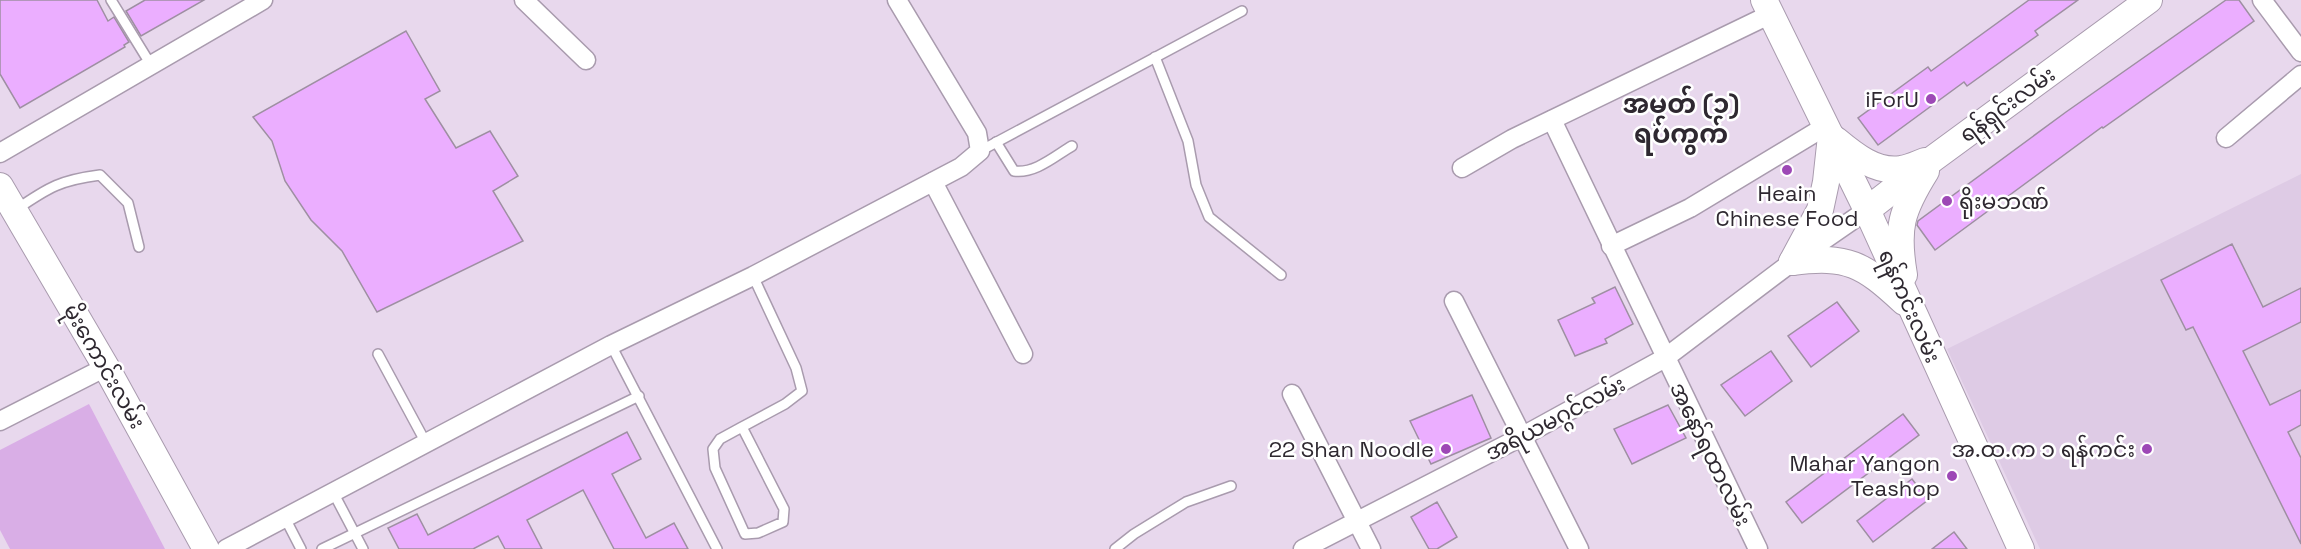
<svg xmlns="http://www.w3.org/2000/svg" width="2301" height="549" viewBox="0 0 2301 549" font-family="'Space Grotesk','Noto Sans Myanmar',sans-serif">
  <style>
    .built { fill: #decbe5 }
    .green { fill: #d9aee6 }
    .building { fill: #ebaeff; stroke: #9e8fa2; stroke-width: 1.5 }
    .lines { fill: none; stroke-linecap: round; stroke-linejoin: round }
    .lane-casing { stroke: #a99bae; stroke-width: 12 }
    .street-casing { stroke: #a99bae; stroke-width: 21 }
    .secondary-casing { stroke: #a99bae; stroke-width: 28 }
    .lane { stroke: #fff; stroke-width: 9 }
    .street { stroke: #fff; stroke-width: 18 }
    .secondary { stroke: #fff; stroke-width: 26 }
    .poi-dot { fill: #9d48b6; stroke: #fff; stroke-width: 2 }
    .labels { text-anchor: middle; dominant-baseline: central; stroke-width: 5; stroke-linejoin: round; paint-order: stroke }
    .poi-label { font-size: 22px; fill: #2e2830; stroke: #fff; text-anchor: end }
    .street-label { font-size: 22px; fill: #2e2830; stroke: #fff }
    .quarter-label { font-size: 26px; font-weight: bold; fill: #2e2830; stroke: #fff }
  </style>
  <rect width="100%" height="100%" fill="#e8d8ed"/>
  <path class="built" d="M2301,174V549H2040L1947,349Z"/>
  <path class="green" d="M89,404L165,549H10L0,530V450Z"/>
  <g class="building">
    <path d="M0,0H97L108,21L114,17L129,42L124,45L125,47L20,108L0,74Z"/>
    <path d="M145,0H204L141,36L126,11Z"/>
    <path d="M2029,0H2078L2035,31L2038,35L1967,86L1964,82L1878,145L1858,118L1928,67L1931,71Z"/>
    <path d="M2226,0H2239L2254,21L2103,128L2102,127L1935,250L1917,225L1918,221L2066,112Z"/>
    <path d="M406,31L440,91L425,99L456,148L490,131L518,176L493,191L523,241L377,312L342,251L311,220L285,181L272,141L253,117Z"/>
    <path d="M2232,244L2263,307L2301,288V322L2243,351L2270,405L2301,390V425L2288,432L2301,458V544L2193,327L2186,330L2161,280Z"/>
    <path d="M1615,287L1633,324L1605,339L1607,343L1575,356L1558,320L1595,303L1592,298Z"/>
    <path d="M1837,302L1859,331L1811,367L1788,336Z"/>
    <path d="M1771,351L1792,381L1745,416L1721,385Z"/>
    <path d="M1472,395L1491,438L1431,464L1410,421Z"/>
    <path d="M1668,405L1686,438L1632,464L1614,429Z"/>
    <path d="M1903,414L1919,435L1802,523L1786,502Z"/>
    <path d="M627,432L641,459L612,474L646,538L674,523L688,549H614L583,490L527,520L542,549H505L498,536L473,549H399L388,528L417,514L428,535Z"/>
    <path d="M1912,479L1928,500L1873,542L1857,521Z"/>
    <path d="M1437,502L1457,537L1437,549H1429L1411,517Z"/>
    <path d="M1954,532L1967,549H1932Z"/>
  </g>
  <g class="lines">
    <g class="lane-casing">
      <g id="lane">
        <path d="M111,0L151,65"/>
        <path d="M1155,57L1188,141L1196,185L1209,217L1281,275"/>
        <path d="M996,142L1014,171C1035,174 1055,156 1072,146"/>
        <path d="M980,151L1242,11"/>
        <path d="M17,209C49,187 61,180 100,175L128,203L139,247"/>
        <path d="M611,345L717,549"/>
        <path d="M378,354L426,443"/>
        <path d="M742,427L720,439L713,449L715,468L745,534L758,533L783,522L784,509L742,427L785,404L802,391L796,368L753,276"/>
        <path d="M333,492L363,549"/>
        <path d="M285,518L301,549"/>
        <path d="M322,549L639,396"/>
        <path d="M1115,549L1134,534L1186,502L1231,486"/>
      </g>
    </g>
    <g class="street-casing">
      <g id="street">
        <path d="M524,0L586,60"/>
        <path d="M2262,0L2301,52"/>
        <path d="M1552,120L1758,549"/>
        <path d="M2226,138L2301,75"/>
        <path d="M0,153L263,0"/>
        <path d="M1462,168L1512,139L1771,14"/>
        <path d="M933,182L1023,354"/>
        <path d="M1611,246L1690,208L1826,126"/>
        <path d="M1454,301L1579,549"/>
        <path d="M1292,394L1371,549"/>
        <path d="M0,421L106,367"/>
        <path d="M226,549L611,345L753,276L961,167L980,151L977,133L897,0"/>
        <path d="M1303,549L1521,437L1665,358L1792,262L1867,210"/>
      </g>
    </g>
    <g class="secondary-casing">
      <g id="secondary">
        <path d="M1764,0L1867,210L2021,549"/>
        <path d="M1836,140C1854,155 1876,173 1901,169C1909,168 1917,164 1925,161"/>
        <path d="M0,186L106,367L206,549"/>
        <path d="M1867,210L1934,158L2149,0"/>
        <path d="M1792,262C1848,255 1863,264 1904,302"/>
        <path d="M1792,262L1820,210L1826,182L1831,136"/>
        <path d="M1904,275C1896,228 1901,211 1926,171"/>
      </g>
    </g>
    <use href="#lane" class="lane"/>
    <use href="#street" class="street"/>
    <use href="#secondary" class="secondary"/>
  </g>
  <g class="poi-dot">
    <circle cx="1931" cy="99" r="6"/>
    <circle cx="1787" cy="170" r="6"/>
    <circle cx="1947" cy="201" r="6"/>
    <circle cx="1446" cy="449" r="6"/>
    <circle cx="2147" cy="449" r="6"/>
    <circle cx="1952" cy="476" r="6"/>
  </g>
  <g class="labels">
    <g class="poi-label">
      <text x="1919" y="99">iForU</text>
      <text x="1787" y="193" text-anchor="middle">Heain<tspan x="1787" dy="25">Chinese Food</tspan></text>
      <text x="1959" y="201" text-anchor="start">ရိုးမဘဏ်</text>
      <text x="1434" y="449">22 Shan Noodle</text>
      <text x="2135" y="449">အ.ထ.က ၁ ရန်ကင်း</text>
      <text x="1940" y="463">Mahar Yangon<tspan x="1940" dy="25">Teashop</tspan></text>
    </g>
    <g class="street-label">
      <text transform="translate(2007 104) rotate(-36)">ရန်ရှင်းလမ်း</text>
      <text transform="translate(1910 306) rotate(66)">ရန်ကင်းလမ်း</text>
      <text transform="translate(105 366) rotate(60)">မိုးကောင်းလမ်း</text>
      <text transform="translate(1555 418) rotate(-28)">အရိယမဂ္ဂင်လမ်း</text>
      <text transform="translate(1711 454) rotate(64)">အနော်ရထာလမ်း</text>
    </g>
    <g class="quarter-label">
      <text x="1681" y="104">အမှတ် (၁)<tspan x="1681" dy="30">ရပ်ကွက်</tspan></text>
    </g>
  </g>
</svg>
